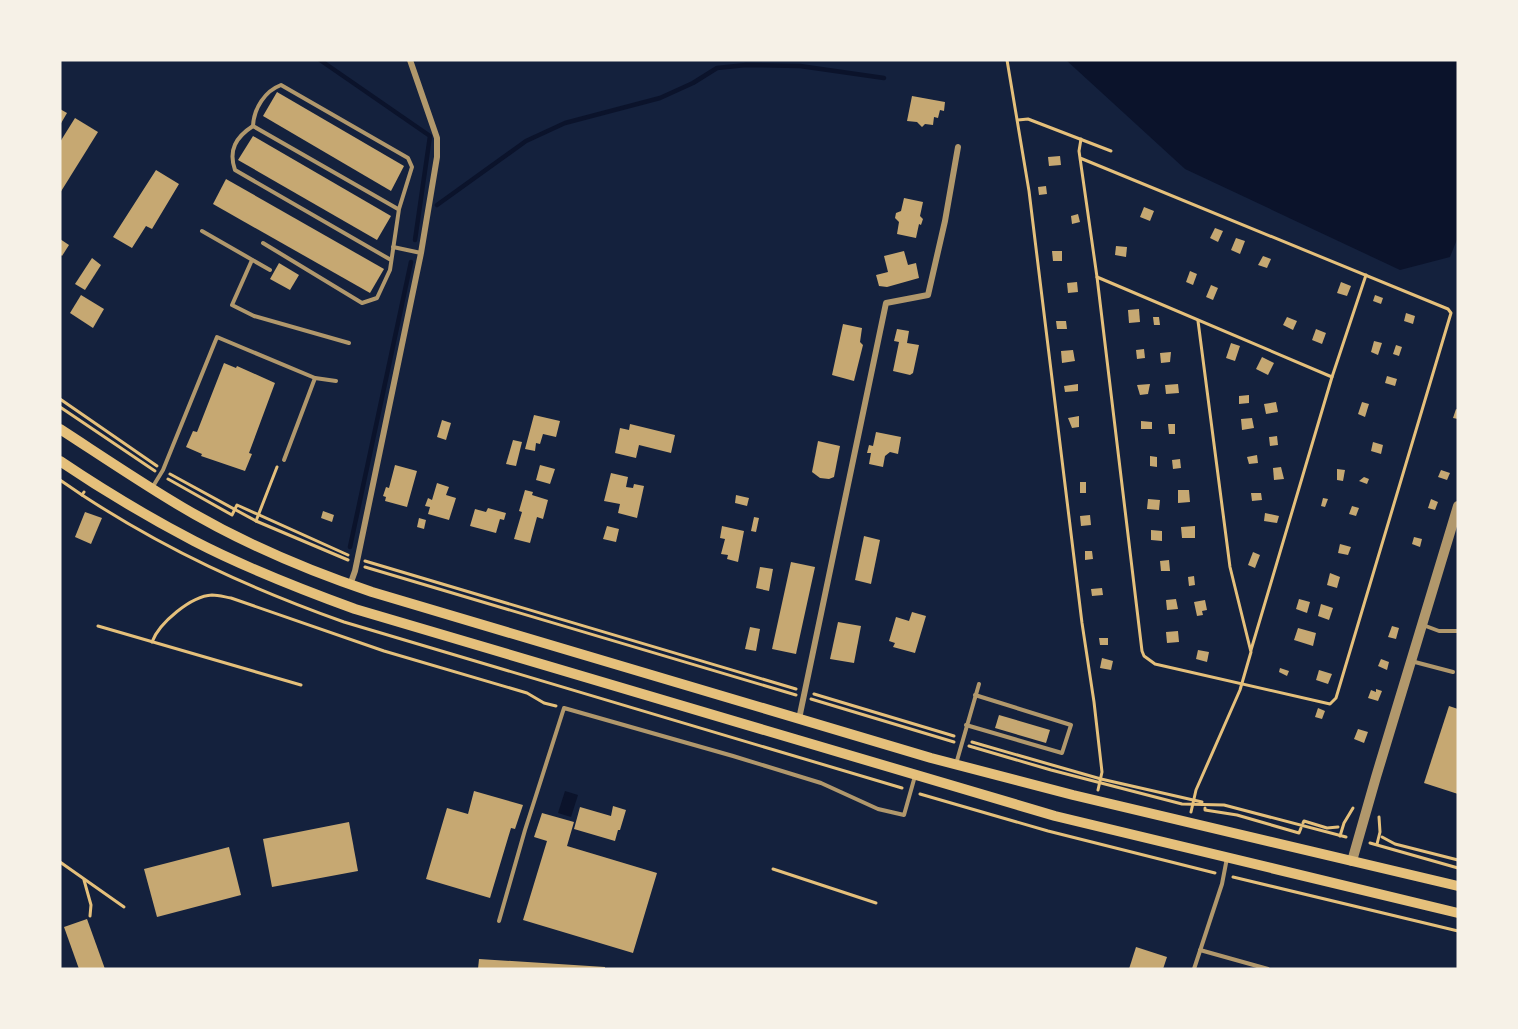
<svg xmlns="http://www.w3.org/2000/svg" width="1518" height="1029" viewBox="0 0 1518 1029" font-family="'Open Sans',sans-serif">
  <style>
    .water { fill: #0b132b }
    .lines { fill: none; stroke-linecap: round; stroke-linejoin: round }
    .stream { stroke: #0b132b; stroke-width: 4.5 }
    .building { fill: #c6a872 }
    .path { stroke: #e5c07b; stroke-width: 3 }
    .service { stroke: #b1986c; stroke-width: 4 }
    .minor { stroke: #b1986c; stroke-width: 6 }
    .tertiary { stroke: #b1986c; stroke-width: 10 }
    .secondary { stroke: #e5c07b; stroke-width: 10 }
  </style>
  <rect width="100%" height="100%" fill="#14213d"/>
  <g class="water">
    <path d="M1066,60H1458V237L1450,257L1400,270L1185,169Z"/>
    <path d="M565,791L578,795L571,817L558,813Z"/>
  </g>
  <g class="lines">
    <g class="stream">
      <path d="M320,60L430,136L415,240"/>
      <path d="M437,205L526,141L565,123L660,98L693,83L717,68L746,65L800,66L884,78"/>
      <path d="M350,547L411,262"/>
    </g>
  </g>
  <g class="building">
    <path d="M277,92L404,166L391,191L263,116Z"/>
    <path d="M912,96L945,102L944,111L940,110L938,118L934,117L933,125L925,124L922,127L917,122L907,121Z"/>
    <path d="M60,109L67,113L60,125Z"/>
    <path d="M75,118L98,132L60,193V142Z"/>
    <path d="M253,136L391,216L377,240L238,160Z"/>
    <path d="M1060,156L1061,165L1049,166L1048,157Z"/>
    <path d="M156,170L179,184L152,229L146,226L132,248L113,237Z"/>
    <path d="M226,179L384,269L370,293L213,204Z"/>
    <path d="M1046,186L1047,194L1039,195L1038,187Z"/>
    <path d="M904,198L923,202L920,216L923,219L921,225L919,224L916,238L897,234L899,222L895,218L896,213L901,211Z"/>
    <path d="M1144,207L1154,211L1150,221L1140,217Z"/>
    <path d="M1078,214L1080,222L1072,224L1071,216Z"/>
    <path d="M1215,228L1223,231L1218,242L1210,238Z"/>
    <path d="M1236,238L1245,241L1240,254L1231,250Z"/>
    <path d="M60,239L69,245L62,256L60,254Z"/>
    <path d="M1116,246L1127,247L1126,257L1115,255Z"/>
    <path d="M904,251L908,265L916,263L919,278L887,287L879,286L876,275L888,272L884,256Z"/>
    <path d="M1052,251H1062V261H1053Z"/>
    <path d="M1263,256L1271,259L1267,268L1258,265Z"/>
    <path d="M92,258L101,265L85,290L75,284Z"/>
    <path d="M279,263L299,275L290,290L270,279Z"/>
    <path d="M1190,271L1197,274L1193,285L1186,282Z"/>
    <path d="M1077,282L1078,292L1068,293L1067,283Z"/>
    <path d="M1341,282L1351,286L1347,296L1337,293Z"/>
    <path d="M1211,285L1218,288L1213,300L1206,297Z"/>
    <path d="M81,295L104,309L93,328L70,313Z"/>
    <path d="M1375,295L1383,298L1381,304L1373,301Z"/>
    <path d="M1139,309L1140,322L1129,323L1128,310Z"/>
    <path d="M1406,313L1415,316L1413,324L1404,321Z"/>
    <path d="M1153,317H1159L1160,325H1154Z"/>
    <path d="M1287,317L1297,321L1293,330L1283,325Z"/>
    <path d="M1056,321H1066L1067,329H1057Z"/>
    <path d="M843,324L862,328L860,342L863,345L854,381L832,375Z"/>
    <path d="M897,329L909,331L907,343L919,345L913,373L910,375L893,371L899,342L894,341Z"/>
    <path d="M1316,329L1326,333L1322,344L1312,340Z"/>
    <path d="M1374,341L1382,343L1378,355L1371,352Z"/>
    <path d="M1231,343L1240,346L1235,361L1226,358Z"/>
    <path d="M1396,345L1402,347L1399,356L1393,354Z"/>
    <path d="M1144,349L1145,358L1137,359L1136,350Z"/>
    <path d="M1073,350L1075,361L1062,363L1061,351Z"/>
    <path d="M1171,352L1170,362L1161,363L1160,353Z"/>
    <path d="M1262,357L1274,363L1268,375L1256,369Z"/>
    <path d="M224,363L236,368L237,366L275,383L249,453L252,454L245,471L201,456L202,454L186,447L193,431L197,432Z"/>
    <path d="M1387,376L1397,379L1395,386L1385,383Z"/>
    <path d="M1078,384V391L1065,392L1064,386Z"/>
    <path d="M1150,384L1148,394L1140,395L1137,385Z"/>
    <path d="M1178,384L1179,393L1166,394L1165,385Z"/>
    <path d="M1249,395V403L1239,404V396Z"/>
    <path d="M1276,402L1278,412L1266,414L1264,404Z"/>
    <path d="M1362,402L1369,404L1365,417L1358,414Z"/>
    <path d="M1456,409L1458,410V419L1453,418Z"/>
    <path d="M534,415L560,421L556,437L543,434L540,444L536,443L535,451L525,449Z"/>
    <path d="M1079,416V427L1072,428L1068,418Z"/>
    <path d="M1252,418L1254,428L1242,430L1241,419Z"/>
    <path d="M442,420L451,423L446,440L437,437Z"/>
    <path d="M1141,421L1152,422V429H1141Z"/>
    <path d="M630,424L675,435L671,453L639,445L636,458L615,453L620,428L629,430Z"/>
    <path d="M1168,424H1175V434H1169Z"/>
    <path d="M876,432L901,437L898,454L890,452L885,456L883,467L869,464L871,453H867L869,445L873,446Z"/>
    <path d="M1277,436L1278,445L1270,446L1269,437Z"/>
    <path d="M513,440L522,442L516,466L506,464Z"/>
    <path d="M818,441L840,446L834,477L829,479L820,478L812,472Z"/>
    <path d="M1373,442L1383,445L1381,454L1371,451Z"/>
    <path d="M1257,455L1258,463L1249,464L1247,457Z"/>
    <path d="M1150,456L1157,457V467L1150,466Z"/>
    <path d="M1180,459L1181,468L1173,469L1172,460Z"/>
    <path d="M395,465L417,471L407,507L385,501L386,497L383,496L386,487L389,488Z"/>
    <path d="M540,465L555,469L550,484L536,480Z"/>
    <path d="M1281,467L1284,479L1274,480L1273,468Z"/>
    <path d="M1337,469L1345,470L1343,481L1337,480Z"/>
    <path d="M1441,470L1450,473L1447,480L1438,477Z"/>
    <path d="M611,473L628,477L626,487L633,488L634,484L644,486L637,518L618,513L620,504L604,501Z"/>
    <path d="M1364,477L1369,479L1367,484L1359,481Z"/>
    <rect x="1080" y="482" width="6" height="11"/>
    <path d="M437,483L449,487L446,495L456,498L449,520L428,514L430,507L425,506L428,498L432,500Z"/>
    <path d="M525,490L533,492L532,495L548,500L543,519L537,517L530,543L514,539L522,512L519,511Z"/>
    <path d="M1178,490H1189L1190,502L1178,503Z"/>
    <path d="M1251,493H1261L1262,500L1252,501Z"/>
    <path d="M736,495L749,498L747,506L735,503Z"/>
    <path d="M1323,498L1328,499L1325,507L1321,506Z"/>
    <path d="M1148,499L1160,500L1159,510L1147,509Z"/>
    <path d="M1431,499L1438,502L1435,510L1428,508Z"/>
    <path d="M1352,506L1359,508L1356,516L1349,514Z"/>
    <path d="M488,508L506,513L504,520L500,519L496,533L470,526L475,509L486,512Z"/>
    <path d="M323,511L334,515L332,522L321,518Z"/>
    <path d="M85,512L102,518L91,544L75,537Z"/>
    <path d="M1265,513L1279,516L1277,523L1264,521Z"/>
    <path d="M1090,515L1091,525L1081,526L1080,516Z"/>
    <path d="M754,517L759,518L756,532L751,531Z"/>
    <path d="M419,518L426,520L424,529L417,527Z"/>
    <path d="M607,526L619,529L616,542L603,539Z"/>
    <path d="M722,526L744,531L738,562L727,559L728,555L721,554L725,539L720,538Z"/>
    <path d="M1195,526V538H1182L1181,527Z"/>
    <path d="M1151,530L1162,531V541L1151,540Z"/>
    <path d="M864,536L880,540L871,584L855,580Z"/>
    <path d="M1414,537L1422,539L1420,547L1412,544Z"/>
    <path d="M1340,544L1351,547L1348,555L1338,553Z"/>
    <path d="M1085,551H1092L1093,559L1085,560Z"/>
    <path d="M1253,552L1260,555L1255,568L1248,565Z"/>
    <path d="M1169,560L1170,571H1161L1160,561Z"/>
    <path d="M791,562L815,567L796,654L772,649Z"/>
    <path d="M760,567L773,569L769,591L756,588Z"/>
    <path d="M1330,573L1340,577L1337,588L1327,585Z"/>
    <path d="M1194,576L1195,585L1189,586L1188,577Z"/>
    <path d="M1102,588L1103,595L1092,596L1091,589Z"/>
    <path d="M1176,599L1178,609L1167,610L1166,600Z"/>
    <path d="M1299,599L1310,602L1307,613L1296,609Z"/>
    <path d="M1205,600L1207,610L1202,611L1203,615L1197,616L1194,602Z"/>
    <path d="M1321,604L1333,608L1329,620L1318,616Z"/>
    <path d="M912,612L926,616L915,653L893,647L895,643L889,641L896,617L909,621Z"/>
    <path d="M838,622L861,626L854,663L830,659Z"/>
    <path d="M1392,626L1399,628L1396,639L1388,637Z"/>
    <path d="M750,627L760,629L756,651L745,649Z"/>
    <path d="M1298,628L1316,633L1313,646L1294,640Z"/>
    <path d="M1178,631L1179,642L1167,643L1166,632Z"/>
    <path d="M1099,638H1108V645H1100Z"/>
    <path d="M1198,650L1209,652L1207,662L1196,659Z"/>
    <path d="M1102,658L1113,661L1111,670L1100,668Z"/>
    <path d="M1381,659L1389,662L1387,670L1378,666Z"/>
    <path d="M1280,668L1289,671L1287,676L1279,672Z"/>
    <path d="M1319,670L1332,674L1328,684L1316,680Z"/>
    <path d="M1376,689L1382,691L1378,701L1368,698L1371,690L1376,692Z"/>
    <path d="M1449,706L1458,709V794L1424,783Z"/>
    <path d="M1318,708L1325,711L1322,719L1315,717Z"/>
    <path d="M999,715L1050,730L1046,743L995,728Z"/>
    <path d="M1358,729L1368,732L1364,743L1354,739Z"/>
    <path d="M474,791L523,805L515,829L511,828L490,898L426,879L447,808L468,814Z"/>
    <path d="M613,806L626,810L620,830H618L615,841L574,829L580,807L611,816Z"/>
    <path d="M542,813L574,822L567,846L657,873L633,953L523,920L547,841L534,837Z"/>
    <path d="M349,822L358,871L272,887L263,839Z"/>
    <path d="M229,847L241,895L157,917L144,869Z"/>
    <path d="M87,919L105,969H79L64,927Z"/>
    <path d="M1136,947L1167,957L1163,969H1129Z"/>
    <path d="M479,959L605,967V969H478Z"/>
  </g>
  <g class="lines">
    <g class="path">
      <path d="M1007,60L1029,191L1082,623L1094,702L1102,772L1098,790"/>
      <path d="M1018,120L1028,119L1111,151"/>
      <path d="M1080,158L1448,309L1451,313L1336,698L1330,704L1155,664L1144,656L1142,651L1097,277L1079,151L1081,139"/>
      <path d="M1097,277L1332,377"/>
      <path d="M60,399L157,466"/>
      <path d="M60,407L155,471"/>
      <path d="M170,474L256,521L348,560"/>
      <path d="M168,479L232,515L237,505L348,555"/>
      <path d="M60,480L82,495"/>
      <path d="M84,492L82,495C166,550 249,588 344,622L902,788"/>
      <path d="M256,521L277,467"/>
      <path d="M365,561L796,689"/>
      <path d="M365,567L796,695"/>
      <path d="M98,626L301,685"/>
      <path d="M152,642C159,623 191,596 212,595C218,595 225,597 231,598L384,651L527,693L544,703L556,706"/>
      <path d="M1251,650L1332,377L1366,275"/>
      <path d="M814,694L954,736"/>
      <path d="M811,699L954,742"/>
      <path d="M972,742L1101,779L1202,802"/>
      <path d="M969,746L1051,770L1182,804L1224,805L1346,837"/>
      <path d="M920,794L1048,831L1215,873"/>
      <path d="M1205,808V810L1237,815L1299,833L1301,828"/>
      <path d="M1191,812L1196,790L1240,690L1251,652L1230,567L1198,321"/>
      <path d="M1303,823L1304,821L1327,828L1338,827"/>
      <path d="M1340,836L1344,823L1353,808"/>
      <path d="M1382,837L1395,844L1458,860"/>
      <path d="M1370,843L1458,868"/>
      <path d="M1377,844L1380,832L1379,817"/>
      <path d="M60,862L124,907"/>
      <path d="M773,869L876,903"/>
      <path d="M1233,877L1458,931"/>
      <path d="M84,880L91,905L90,916"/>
    </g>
    <g class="service">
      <path d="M253,126L398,209"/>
      <path d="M202,231L270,270"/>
      <path d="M263,243L362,303L377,298L390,270L399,209L412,167L408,158L281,85C265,91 254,108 253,126C236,137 228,150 235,170L391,260"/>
      <path d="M393,247L421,253"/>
      <path d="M252,260L232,305L254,316L349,343"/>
      <path d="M284,460L315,378"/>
      <path d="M152,488L163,470L217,337L315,378L336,381"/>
      <path d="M1423,625L1439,631H1458"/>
      <path d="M1411,661L1453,672"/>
      <path d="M966,725L1062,753L1071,725L975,695"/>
      <path d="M956,764L979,684"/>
      <path d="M499,921L525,830L564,708L733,756L821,783L878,809L904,815L915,776"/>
      <path d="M1200,950L1268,969"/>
      <path d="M1194,969L1222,884L1227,858"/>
    </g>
    <g class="minor">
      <path d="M350,585L355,571L421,253L437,157V138L410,60"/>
      <path d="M799,719L886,303L928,295L945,221L958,147"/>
    </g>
    <path class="tertiary" d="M1352,861L1376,777L1458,506"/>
    <g class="secondary">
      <path d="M60,429C97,453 134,478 172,501C234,539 303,569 372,592L931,758L1073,795L1458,886"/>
      <path d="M60,461C103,490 148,517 194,541C246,568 300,589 355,609L1055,816L1458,913"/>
    </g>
  </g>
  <rect width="1518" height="1029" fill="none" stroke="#f6f1e7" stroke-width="123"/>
</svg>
